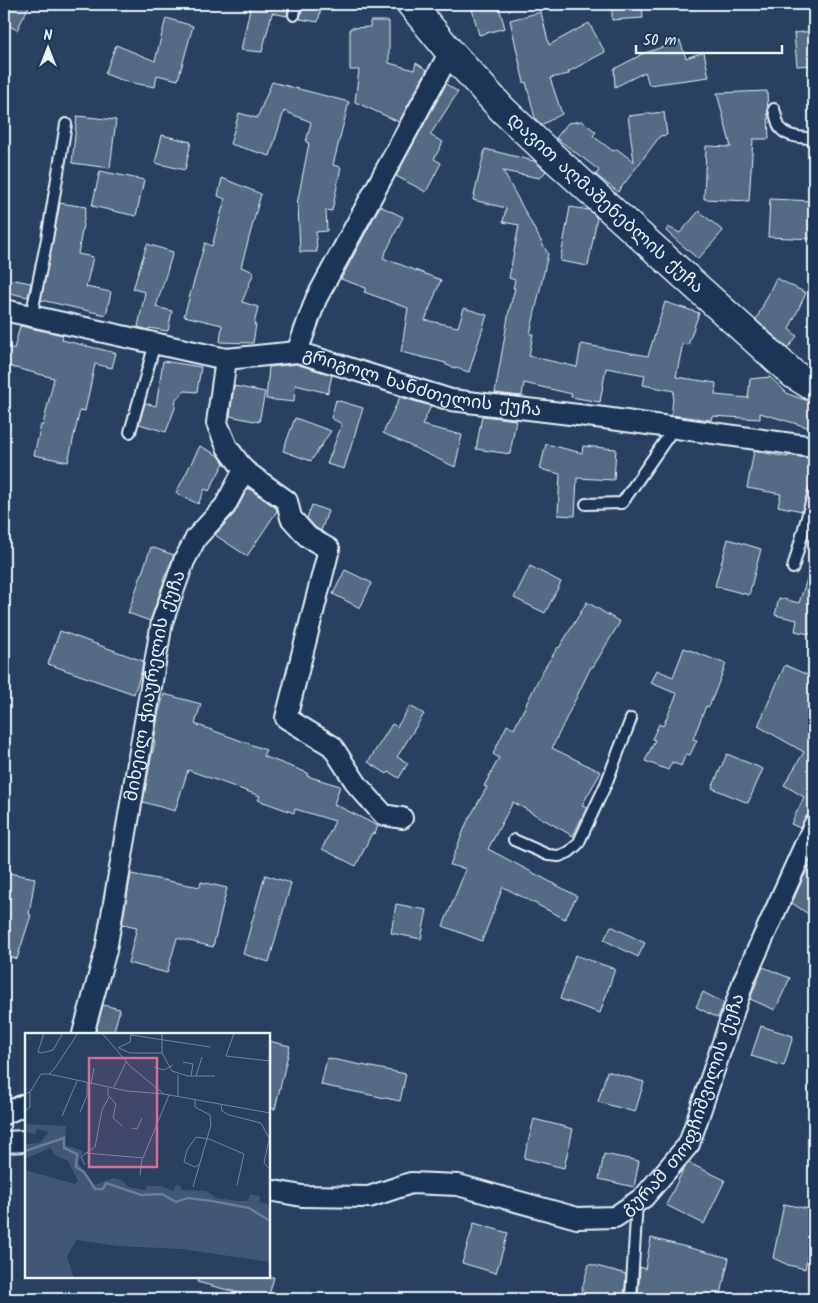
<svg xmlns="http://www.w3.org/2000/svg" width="818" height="1303" viewBox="0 0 818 1303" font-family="Kalam,'Noto Sans Georgian',sans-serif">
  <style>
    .building { fill: #556a83; stroke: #e8f1f8 }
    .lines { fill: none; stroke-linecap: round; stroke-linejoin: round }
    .lane-casing { stroke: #e8f1f8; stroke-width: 14 }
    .street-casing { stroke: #e8f1f8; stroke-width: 24 }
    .secondary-casing { stroke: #e8f1f8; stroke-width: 31 }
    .lane { stroke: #1d3557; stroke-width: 10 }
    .street { stroke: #1d3557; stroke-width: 20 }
    .secondary { stroke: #1d3557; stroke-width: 28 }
    .labels { text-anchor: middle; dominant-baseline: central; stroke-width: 4; stroke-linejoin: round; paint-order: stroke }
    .street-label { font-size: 18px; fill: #e8f1f8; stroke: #1d3557 }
    .inset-river { fill: none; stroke: #6b7c95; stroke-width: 2.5 }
    .inset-road { fill: none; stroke: #75879d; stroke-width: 1 }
    .view { fill: #d16f9a; fill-opacity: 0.15; stroke: #d16f9a; stroke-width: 2.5 }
    .inset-edge { fill: none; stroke: #e8f1f8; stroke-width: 2.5 }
  </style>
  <rect width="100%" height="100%" fill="#294061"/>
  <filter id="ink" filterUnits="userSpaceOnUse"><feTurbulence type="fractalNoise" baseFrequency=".02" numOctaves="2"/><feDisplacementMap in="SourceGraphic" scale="10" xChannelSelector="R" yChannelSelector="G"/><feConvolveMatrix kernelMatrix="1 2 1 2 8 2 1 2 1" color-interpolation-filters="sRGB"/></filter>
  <g filter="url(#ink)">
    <g class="building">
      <path d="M4,4H30L17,30L4,23Z"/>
      <path d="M251,4H289L287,16L272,13L262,52L241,50Z"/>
      <path d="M303,4H322L318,22L300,19Z"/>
      <path d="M490,4H498L505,28L479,35L472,9Z"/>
      <path d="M612,4H642L643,18L612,20Z"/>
      <path d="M541,12L549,45L589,23L605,52L568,72L569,74L550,78L562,114L541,125L535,118L526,82L524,83L510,20Z"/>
      <path d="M166,18L193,26L178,80L157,75L155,87L127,82L105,74L116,45L155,61Z"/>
      <path d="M370,21H389V63L414,70L416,63L427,70L399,122L355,102L359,70H350V28L370,27Z"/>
      <path d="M814,31V65L797,66L794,33Z"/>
      <path d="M680,41L686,58L704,52L709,77L649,85L645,72L615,87L614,69L639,56V55Z"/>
      <path d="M272,82L349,102L333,165L341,167L332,211L326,210L327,231L316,232L317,252H300L298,204H297L309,143L306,142L311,122L284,111L270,156L230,144L239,113L257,118Z"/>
      <path d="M446,84L458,92L430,135L443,142L434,159L441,163L426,192L396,176Z"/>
      <path d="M767,91L769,139H753L749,201L704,199L706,146L731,147L717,93Z"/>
      <path d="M664,112L667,135L660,136L618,192L596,175L599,170L556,138L568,123L582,121L596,132L593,136L613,151L617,149L634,162L628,116Z"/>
      <path d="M77,116L116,120L110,168L72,163Z"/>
      <path d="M162,135L191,142L185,170L155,163Z"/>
      <path d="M485,149L534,161L546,171L540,178L503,171L548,254L530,334H533L529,356L577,367L581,344L648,356L665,302L699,313L688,345L683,343L676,377L716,383L715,395L748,398L750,379L770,377L788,394L814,403V429L760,413V419L712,416L711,420L671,415L674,391L643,385L645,375L606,368L600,402L571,397L572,394L524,383L522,396L495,393L509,311L515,288H513L515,280L509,278L519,225L503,222L506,208L473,200Z"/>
      <path d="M100,171L144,180L136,216L92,206Z"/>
      <path d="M222,178L261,194L241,267L254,272L242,302L258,307L254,325H256L253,343L220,342L222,325L184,316L205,243L212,246L225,199L218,196Z"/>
      <path d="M770,199L814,201V239L768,237Z"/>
      <path d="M60,203L86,207L78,254L93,257L86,287L111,292L106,315L41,300Z"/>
      <path d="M380,206L403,217L383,258L441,280L425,320L458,327L464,308L487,315L469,372L446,365V363L401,352L408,308L364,292L366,288L341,279Z"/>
      <path d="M570,207L589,210L597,218L588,266L560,261Z"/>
      <path d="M699,211L723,231L698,259L666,231L668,227L680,233Z"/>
      <path d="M147,244L173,252L156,307L172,311L168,331L149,328V330L138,327L145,292L133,289Z"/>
      <path d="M4,278L31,283L28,297L4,292Z"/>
      <path d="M776,278L806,293L789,329L797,336L788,348L756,320Z"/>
      <path d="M20,326L63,335L62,340L116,353L112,368L95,364L85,411L80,410L68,462L34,455L41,425H43L54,378L4,365V345L14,349Z"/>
      <path d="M163,361L201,367L197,392L185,391L176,399L175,408L166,432L139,424L145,403L156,406Z"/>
      <path d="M296,364L332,375L328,393L295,385L294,402L266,399L269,367Z"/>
      <path d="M234,386L265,392L259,422L230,416Z"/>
      <path d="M400,397L431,406L422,425L462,435L455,467L383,433Z"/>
      <path d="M336,400L363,408L344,469L327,464L342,424L331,418Z"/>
      <path d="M482,416L516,420L510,454L476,449Z"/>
      <path d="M295,418L331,431L311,461L283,451Z"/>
      <path d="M546,444L582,453L583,446L616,449L614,480L577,478L575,516L558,515L560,474L540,469Z"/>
      <path d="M200,446L219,456L224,463L209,491L205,489L198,504L176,493Z"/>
      <path d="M754,451L788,457V455L814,459V485L810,487L808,490L802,511L778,506L781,494L747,488Z"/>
      <path d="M248,488L276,508L277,511L247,556L215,535L234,514Z"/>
      <path d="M312,505L328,511L321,531L316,528L307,518Z"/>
      <path d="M728,539L761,549L749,595L715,586Z"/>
      <path d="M151,547L174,555L163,581H164L150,621L128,613Z"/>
      <path d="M530,566L561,582L545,613L514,598Z"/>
      <path d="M811,567L814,568V635L795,631L797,620L775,615L779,598L799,603Z"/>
      <path d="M345,570L372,583L360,608L333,594Z"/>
      <path d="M587,602L620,622L593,667H591L552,748L601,772L582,805L587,807L573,836L513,802L488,849L577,896L565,919L503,887L482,941L443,926L466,869L450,865L467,822L487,787L484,786L499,758L493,754L507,725L514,729L542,672L558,647L559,648Z"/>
      <path d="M60,631L143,661L141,673L134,694L48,664Z"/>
      <path d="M684,648L726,664L709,707L706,706L693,739L697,740L690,755L686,754L681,766L672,762L668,770L645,761L655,740L652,739L659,724L663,726L677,694L651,683L657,670L673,677Z"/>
      <path d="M785,665L814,678V702L807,719L814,723V813L807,816L800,828L791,824L804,797L784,785L804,752L758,726Z"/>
      <path d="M164,694L201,704L195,724L266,750L263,756L308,773L307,776L340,786L334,804L378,826L375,834L372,833L356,866L322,849L335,821L295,809L294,813L258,800L260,796L188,770L175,811L143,802L151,758L155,743L154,742L158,715Z"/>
      <path d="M410,706L424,714L397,757L408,763L399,778L389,772L387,774L368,762L392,724L397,727Z"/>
      <path d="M727,754L763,769L748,803L712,788Z"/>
      <path d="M814,860V918L792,903L803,878Z"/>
      <path d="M4,872L35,878L29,914L31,915L17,959L4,955Z"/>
      <path d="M131,874L200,887L201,882L227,888L213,947L177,938L167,973L128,963L137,927L122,924Z"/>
      <path d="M265,875L291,883L269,962L243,954Z"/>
      <path d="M396,904L427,910L421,939L391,933Z"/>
      <path d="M611,926L645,943L638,957L604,940Z"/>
      <path d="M575,955L615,969L600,1013L560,999Z"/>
      <path d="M763,967L790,978L775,1010L750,999Z"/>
      <path d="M703,992L724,1003L718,1018L696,1007Z"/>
      <path d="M103,1005L120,1009L113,1034H95Z"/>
      <path d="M761,1026L793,1036L784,1066L751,1056Z"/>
      <path d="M269,1041L290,1046L275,1109L269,1108Z"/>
      <path d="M327,1058L406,1074L400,1101L321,1085Z"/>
      <path d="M607,1071L644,1082L635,1112L598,1102Z"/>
      <path d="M534,1119L573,1129L564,1168L524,1158Z"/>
      <path d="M604,1154L639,1161L634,1187L599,1179Z"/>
      <path d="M689,1163L725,1180L704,1224L666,1205L684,1168Z"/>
      <path d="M784,1204L814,1210V1222L805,1269L788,1265L773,1258Z"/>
      <path d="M474,1223L508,1233L496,1273L462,1263Z"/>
      <path d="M651,1238L729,1258L720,1299H638L640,1267L645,1269Z"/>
      <path d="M589,1264L626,1274L624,1299H579Z"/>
      <path d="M198,1277H274L268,1299H262L197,1282Z"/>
    </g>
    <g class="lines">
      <g class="lane-casing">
        <g id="lane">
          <path d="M294,15L296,4"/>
          <path d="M774,109C776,115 777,123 780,128C787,138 804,137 814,139"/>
          <path d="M31,317L47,239L66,124"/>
          <path d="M130,432L155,343"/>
          <path d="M586,504L622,503L674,428"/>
          <path d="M793,568L814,492"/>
          <path d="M514,840L548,855L559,856L569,852L578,844L606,784L631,719"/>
          <path d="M631,1299L637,1202"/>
        </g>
      </g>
      <g class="street-casing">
        <g id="street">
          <path id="s1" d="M4,310L226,359L297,352L451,400L604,418L814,447"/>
          <path d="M297,352L316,299L450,52"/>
          <path d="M226,359L217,423L227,447L244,470L287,501L291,518L308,537L329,549L286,718L332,746L358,786L384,815L402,818"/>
          <path id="s2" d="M83,1034L106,950L162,622L184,561L196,538L225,506L244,470"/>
          <path d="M4,1114L26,1104"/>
          <path d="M4,1142L26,1141"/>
          <path id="s3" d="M269,1190L302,1196L369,1197L411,1183L458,1185L577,1218L615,1217L644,1197L689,1144L744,980L814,825"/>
        </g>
      </g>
      <g class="secondary-casing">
        <g id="secondary">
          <path id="s4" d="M411,4L450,52L503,110L553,157L793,374L814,387"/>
        </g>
      </g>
      <use href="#lane" class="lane"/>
      <use href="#street" class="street"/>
      <use href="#secondary" class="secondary"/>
    </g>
  </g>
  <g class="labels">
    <g class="street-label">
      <text stroke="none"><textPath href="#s4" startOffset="279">დავით აღმაშენებლის ქუჩა</textPath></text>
      <text stroke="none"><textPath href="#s1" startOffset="428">გრიგოლ ხანძთელის ქუჩა</textPath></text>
      <text stroke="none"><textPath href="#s2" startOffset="356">მიხეილ ჭიაურელის ქუჩა</textPath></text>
      <text stroke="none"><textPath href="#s3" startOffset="490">გურამ თოფჩიშვილის ქუჩა</textPath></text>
    </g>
  </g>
  <g transform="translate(25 1033)">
    <rect width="245" height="245" fill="#294061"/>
    <path d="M0,91L41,93L40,112L58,118L53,130L70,152L89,145L98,148L103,154L120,157L122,153H136L148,158L151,152L156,153V157L181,158L192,165L213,168H223L225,161L235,163L234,169L243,171L245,181V229L156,216L93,213L51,207L42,224L49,245H0V137L50,151L53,148L43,128L31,123L25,115L0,126V111L14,110L24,99L12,96L10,101L1,99Z" fill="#415774"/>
    <path class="inset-river" d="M0,118L39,105V115L52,121L51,134L59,139L70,156H78L81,150L116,162L137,161L151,169L163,165L187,168L224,175L245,188"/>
    <path class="inset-road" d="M19,0L13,19L16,20L28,17L38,0M77,0L106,34L139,61L245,80M137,0V20L147,38L163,43H190M209,0L201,23L245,28M106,2L185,14M93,15L105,9L106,1M94,15L105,20H137M158,29L168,31L166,43M129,34L139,37L148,32M24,41L102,58L139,61M171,43L177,24M66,51L69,35M89,54L101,29M83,55V62L91,71L88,85L97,93M0,61L5,59L16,41H24L30,35L53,0M153,64V42M196,72L197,78L204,82L236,90L245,107M0,78L5,74V59M55,79L62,63V50M37,83L52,48M107,95L112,96L117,85M244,107L239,130L245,136M61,120L70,114L77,77L84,64M175,131L170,134L159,129L162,117L171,104L184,106L219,121L212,152M60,132L56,124L61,120L118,125L144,62M115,142L117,126M168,154L186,92L185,82L170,74V67"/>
    <path class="view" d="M64,25H132V134H64Z"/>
    <rect width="245" height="245" class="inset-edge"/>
  </g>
  <rect width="818" height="1303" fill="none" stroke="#1d3557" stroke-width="20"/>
  <rect x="10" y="10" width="798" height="1283" fill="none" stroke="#e8f1f8" stroke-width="2" filter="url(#ink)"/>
  <g transform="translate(48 48)" stroke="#1d3557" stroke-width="4" paint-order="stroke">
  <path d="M0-4L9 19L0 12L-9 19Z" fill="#e8f1f8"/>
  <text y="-8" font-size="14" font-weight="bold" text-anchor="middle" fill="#e8f1f8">N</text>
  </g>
  <path d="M636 45v8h146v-8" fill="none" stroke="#e8f1f8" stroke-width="2.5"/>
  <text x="643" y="45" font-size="15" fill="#e8f1f8" stroke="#1d3557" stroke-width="4" paint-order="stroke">50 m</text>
</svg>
